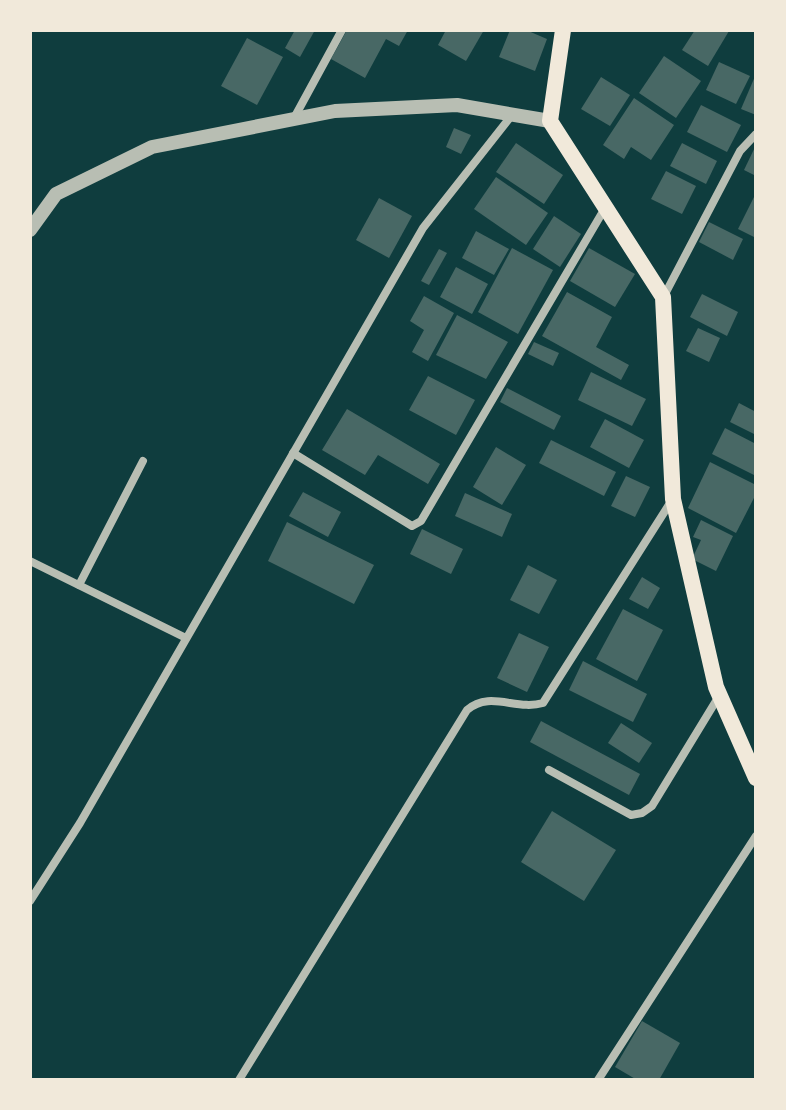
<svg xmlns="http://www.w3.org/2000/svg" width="786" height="1110" viewBox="0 0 786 1110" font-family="Roboto,sans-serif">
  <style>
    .building { fill: #486865 }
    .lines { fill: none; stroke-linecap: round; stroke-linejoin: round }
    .minor { stroke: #b8beb3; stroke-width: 8 }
    .tertiary { stroke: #b8beb3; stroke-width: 14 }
    .secondary { stroke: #f1e9da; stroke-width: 16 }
  </style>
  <rect width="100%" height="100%" fill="#0f3d3e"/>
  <g class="building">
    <path d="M295,30H315L300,57L285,48Z"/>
    <path d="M347,30H408L399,46L386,39L365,78L331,59Z"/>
    <path d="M446,30H484L466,61L438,45Z"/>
    <path d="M510,30H526L547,39L535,71L499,57Z"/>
    <path d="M695,30L729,31L708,66L682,50Z"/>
    <path d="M247,38L283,57L257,105L221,86Z"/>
    <path d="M664,56L701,81L676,118L639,93Z"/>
    <path d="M719,62L750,76L736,104L706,90Z"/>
    <path d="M756,74V115L741,109Z"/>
    <path d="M601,77L630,95L610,126L581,109Z"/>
    <path d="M634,98L674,125L651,160L631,147L624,159L603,145Z"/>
    <path d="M701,105L741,125L727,152L687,132Z"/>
    <path d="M454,128L471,135L461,154L446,147Z"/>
    <path d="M516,143L563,175L544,204L496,172Z"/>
    <path d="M682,143L717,161L706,184L670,166Z"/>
    <path d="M756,145V176L744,170Z"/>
    <path d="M666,171L696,186L682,214L651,199Z"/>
    <path d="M496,177L548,213L526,245L474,209Z"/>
    <path d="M756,193V238L738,229Z"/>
    <path d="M379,198L412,216L389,258L356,240Z"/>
    <path d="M554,216L581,234L560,267L533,249Z"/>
    <path d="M709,222L743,239L733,260L699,242Z"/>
    <path d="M476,231L509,249L494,275L462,258Z"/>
    <path d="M512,248L553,270L518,334L478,312Z"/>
    <path d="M589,248L635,274L615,307L570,281Z"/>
    <path d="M439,249L447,253L429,285L421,281Z"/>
    <path d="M456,267L488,284L472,314L440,297Z"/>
    <path d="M567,292L612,317L596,347L629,365L621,380L542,336Z"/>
    <path d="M702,294L738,312L727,336L690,317Z"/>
    <path d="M424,296L454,313L428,361L412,352L424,330L410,321Z"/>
    <path d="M457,315L508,342L486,379L436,355Z"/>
    <path d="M698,328L720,338L709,362L686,351Z"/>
    <path d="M534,342L559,353L553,366L528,354Z"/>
    <path d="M591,372L646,399L632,426L578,400Z"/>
    <path d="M428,376L475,400L456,435L409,410Z"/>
    <path d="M507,388L561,416L554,430L500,402Z"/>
    <path d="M739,403L756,412V435L730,422Z"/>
    <path d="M347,409L440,464L428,484L378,455L365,475L322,450Z"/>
    <path d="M605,419L644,440L629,468L590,447Z"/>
    <path d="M725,428L756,444L754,475L712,454Z"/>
    <path d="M551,440L616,472L604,496L539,463Z"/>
    <path d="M496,447L526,465L502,505L473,487Z"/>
    <path d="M710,462L756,485V494L736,533L688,508Z"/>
    <path d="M626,476L650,487L635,517L611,506Z"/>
    <path d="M303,492L341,512L328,537L289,516Z"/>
    <path d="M465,493L512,514L502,537L455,516Z"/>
    <path d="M701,520L733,536L716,571L692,559L701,540L693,537Z"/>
    <path d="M287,522L374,565L354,604L268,561Z"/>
    <path d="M422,529L463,549L451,574L410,554Z"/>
    <path d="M528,565L557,580L539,614L510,600Z"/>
    <path d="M642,577L660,588L648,609L629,599Z"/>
    <path d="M623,609L663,630L637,681L596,659Z"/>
    <path d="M519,633L549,647L527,692L497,678Z"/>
    <path d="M583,661L647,694L633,722L569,690Z"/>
    <path d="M541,721L640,774L629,795L530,742Z"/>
    <path d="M621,723L652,743L639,763L608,743Z"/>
    <path d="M552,811L616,850L584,901L521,862Z"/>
    <path d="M642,1021L680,1043L659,1080H637L615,1067Z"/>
  </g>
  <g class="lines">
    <g class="minor">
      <path d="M293,120L342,30"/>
      <path d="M664,296L740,151L756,134"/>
      <path d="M293,453L412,526L421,521L605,208"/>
      <path d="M30,561L186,638"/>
      <path d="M79,585L143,461"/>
      <path d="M549,770L631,815L642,813L652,806L719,696"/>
      <path d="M30,901L80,823L423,228L512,115"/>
      <path d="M239,1080L467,710C490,690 516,711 543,703L672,500"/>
      <path d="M598,1080L756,836"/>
    </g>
    <path class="tertiary" d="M30,230L56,194L152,147L335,111L457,105L550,121"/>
    <path class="secondary" d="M563,30L550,121L663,297L673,499L716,687L756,778"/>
  </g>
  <rect width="786" height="1110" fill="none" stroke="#f1e9da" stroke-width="64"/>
</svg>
